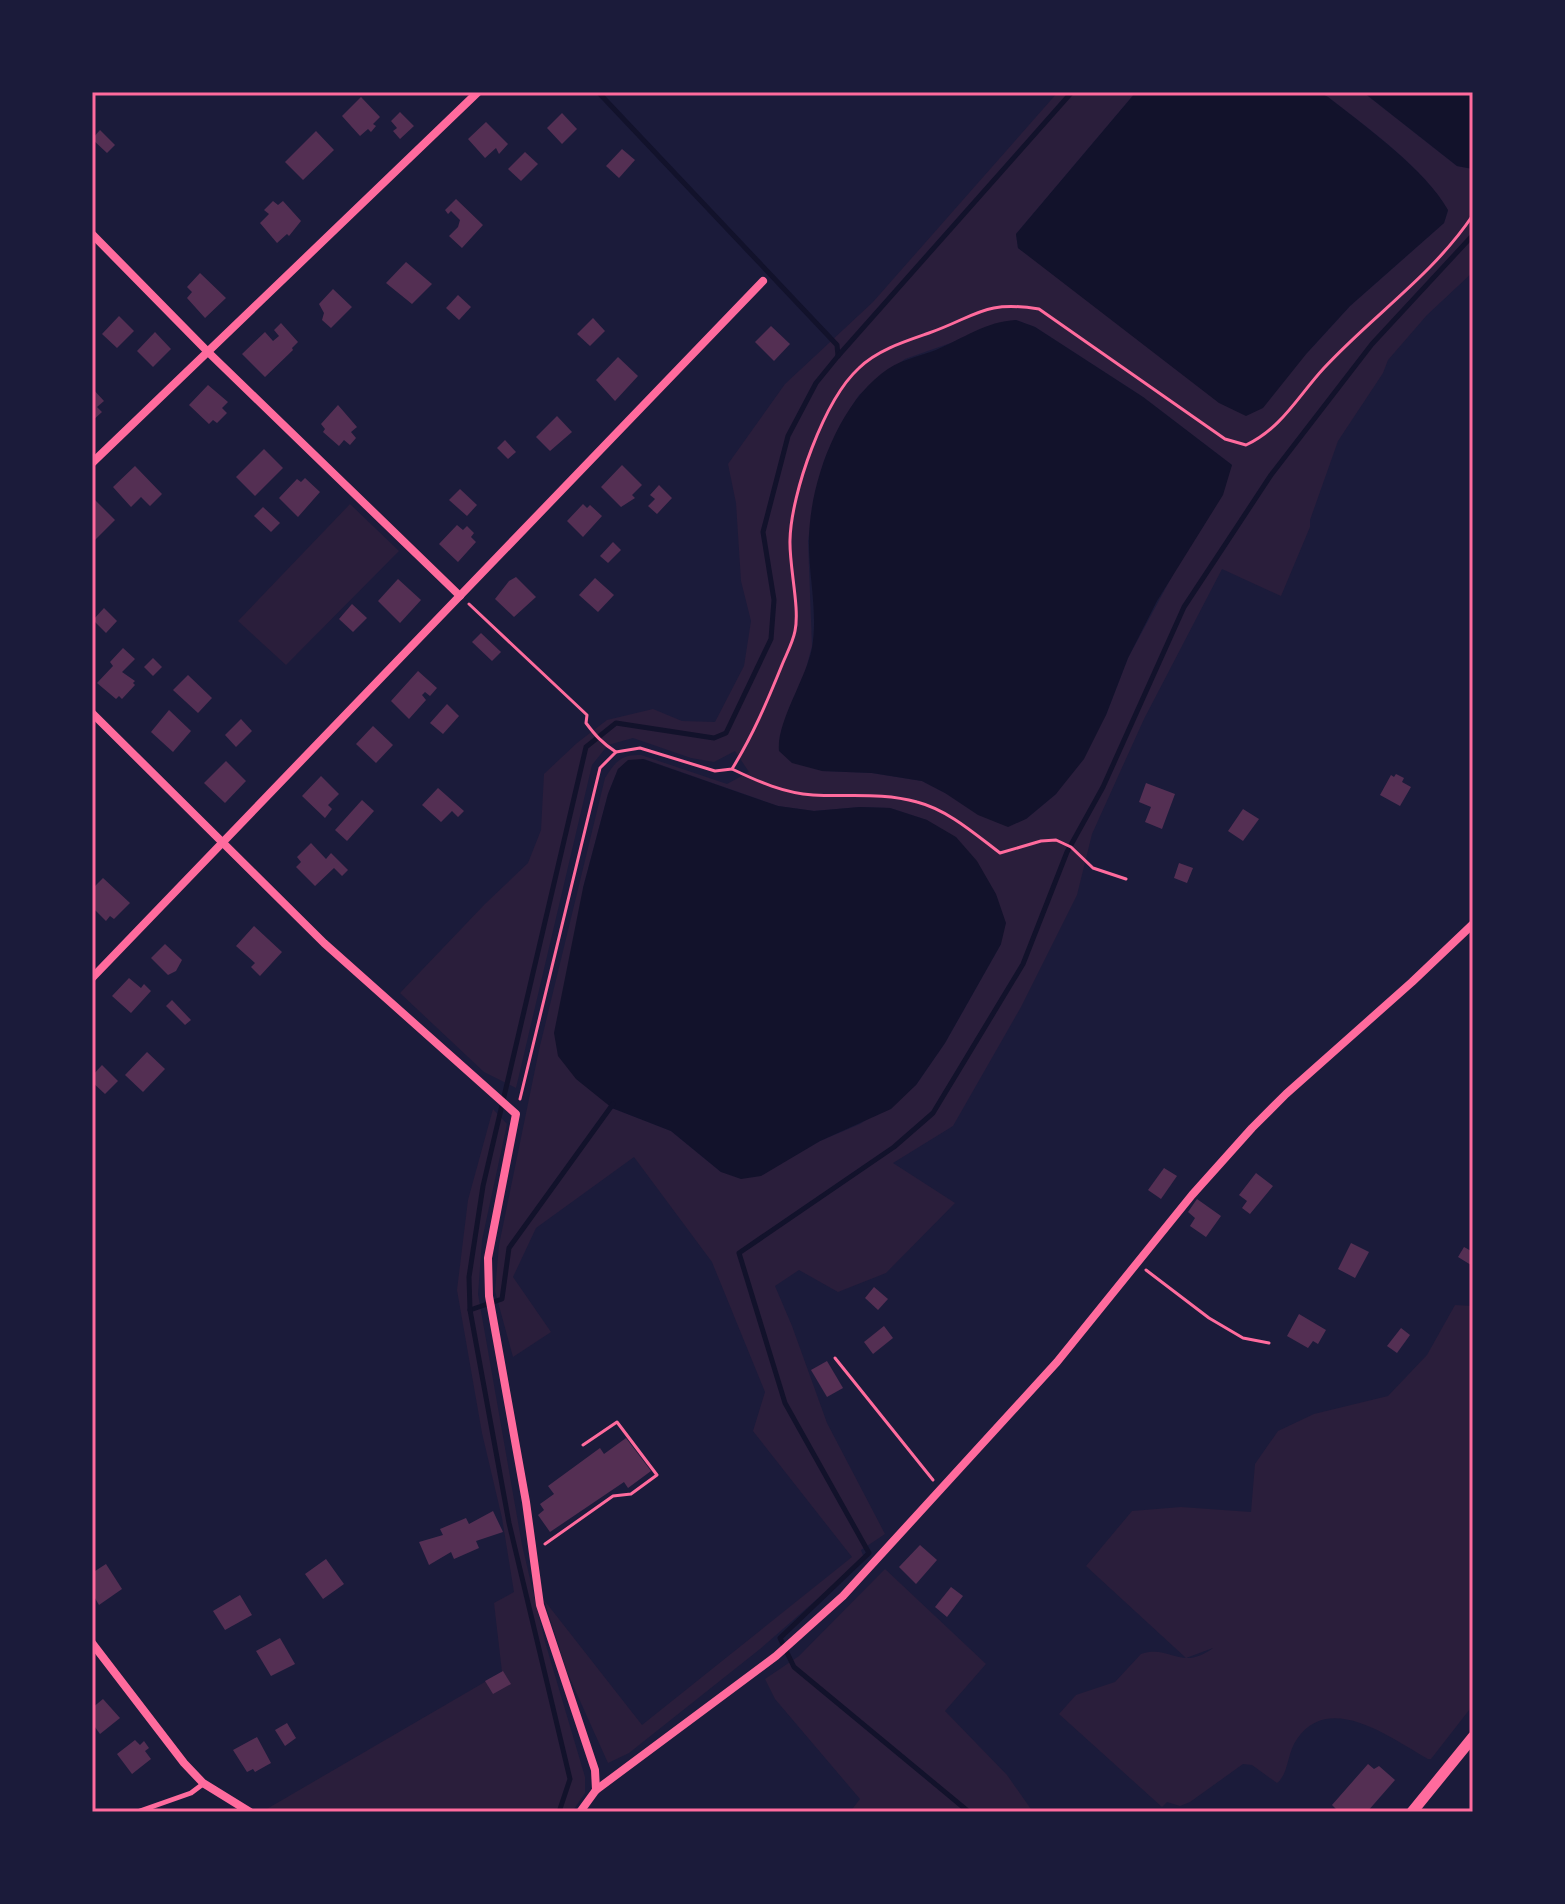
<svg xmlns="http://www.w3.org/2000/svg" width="1565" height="1904" viewBox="0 0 1565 1904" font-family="'Times New Roman',serif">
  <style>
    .green { fill: #2a1e3b; fill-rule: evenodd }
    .water { fill: #12122b }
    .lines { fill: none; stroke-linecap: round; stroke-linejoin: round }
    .stream { stroke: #12122b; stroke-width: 5 }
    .building { fill: #542f53 }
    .path { stroke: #ff6b9d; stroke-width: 3 }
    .service { stroke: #ff6b9d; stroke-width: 5 }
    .minor { stroke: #ff6b9d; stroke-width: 8 }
    .tertiary { stroke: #ff6b9d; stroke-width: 11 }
    .neatline { fill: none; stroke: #ff6b9d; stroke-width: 3 }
  </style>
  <rect width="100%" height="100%" fill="#1b1b3a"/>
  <g class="green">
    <path d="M1058,92H1136L1016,234L1018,248L1064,281L1307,353L1350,306L1444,223L1448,211C1426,169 1366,127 1328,97L1318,92H1363L1457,166L1473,169V272L1427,315L1388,360L1383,373L1338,441L1310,520V527L1281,596L1222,569L1144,719L1092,834L1077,895L1021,1007L953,1126L893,1163L955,1203L886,1273L838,1292L799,1270L775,1286L792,1326L827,1423L885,1534L861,1550L864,1558L760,1649L629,1753L608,1763L567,1672L544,1600L642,1725L852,1557L753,1431L765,1392L712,1262L634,1157L536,1228L513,1277L551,1332L513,1357L495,1291L499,1245L539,1050L605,778C615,762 621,754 641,755L727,784L749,772L735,751L714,762L691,758L633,738L608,745L592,765L516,1088L484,1072L400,993L485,904L528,863L541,830L544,774L577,743L607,720L653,709L682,721L715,722L744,666L751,621L741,581L736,503L728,464L785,384L873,302ZM1016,320L1035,327L1143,397L1232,465L1128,658L1106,715L1056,794L1026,819L945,793L922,781L872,773L822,771L803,680L812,646L808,541L815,495L825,458L841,424L859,395L905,359ZM644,759L778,806L814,811L860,807L890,808L927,820L1001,944L945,1043L916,1085L860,1124L820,1141L761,1175L721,1172L671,1131L612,1108L583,888L608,794L618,769Z"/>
    <path d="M350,504L399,551L286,665L238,621Z"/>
    <path d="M493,1109L507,1124L482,1240L478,1294L522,1545L545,1642L585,1777V1793L572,1812H270L265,1810L502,1672L494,1603L514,1592L502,1518L482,1433L457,1290L468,1200Z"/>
    <path d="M1455,1305L1473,1306V1705L1431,1759H1428C1392,1739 1330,1691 1297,1739C1287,1752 1289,1774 1277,1783L1252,1765L1243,1764L1190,1802L1180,1806L1167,1802L1162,1807L1059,1714L1076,1695L1115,1682L1141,1654C1170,1644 1181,1672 1213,1648L1186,1658L1086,1566L1132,1511L1181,1507L1251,1512L1255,1464L1278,1431L1314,1414L1388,1396L1427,1355Z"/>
    <path d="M885,1569L986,1664L945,1711L1007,1775L1033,1812H850L860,1799L775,1699L765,1679L799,1656Z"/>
  </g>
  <g class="water">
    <path d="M1136,92H1318L1328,97C1366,127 1425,169 1448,210L1444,223L1350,306L1307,353L1263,408L1246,416L1219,403L1018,248L1016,234Z"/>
    <path d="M1363,92H1473V169L1457,166Z"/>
    <path d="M1016,320L1035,327L1143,397L1232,465L1223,495L1157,601L1128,658L1106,715L1084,759L1056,794L1026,819L1008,827L978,815L945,793L922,781L872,773L822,771L792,763L779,751C776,723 806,679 812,648C818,614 809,577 809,544C808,488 836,409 881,374C898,360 917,357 936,350C962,339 987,321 1016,320Z"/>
    <path d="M643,759L778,806L814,811L860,807L890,808L927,820L956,837L977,861L996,894L1006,923L1001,944L945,1043L916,1085L891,1109L820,1141L761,1176L741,1179L721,1172L671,1131L612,1108L576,1079L558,1056L554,1033L583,888L608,794L618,769L628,760Z"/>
  </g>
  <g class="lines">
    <g class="stream">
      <path d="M598,92L837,345L838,356"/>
      <path d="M470,1310L502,1299L509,1248L613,1104"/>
      <path d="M559,1812L570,1779L509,1523L470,1310L469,1277L483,1186L586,747L616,723L714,738L726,733L771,639L774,600L763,532L788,436L816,383L838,356L1072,92"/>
      <path d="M969,1812L794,1667L780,1638L869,1553L785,1403L739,1253L894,1147L933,1113L1023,964L1067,852L1103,787L1184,607L1271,475L1372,344L1473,235"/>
    </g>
  </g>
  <g class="building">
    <path d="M361,97L380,117L373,124L376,126L371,132L368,129L360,136L342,116Z"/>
    <path d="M400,112L414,126L400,139L393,131L397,128L391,121Z"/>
    <path d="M562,113L577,129L562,144L547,128Z"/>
    <path d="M486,122L508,144L499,154L496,148L485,158L468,139Z"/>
    <path d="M100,130L115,145L107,153L92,139Z"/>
    <path d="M316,131L334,150L303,180L285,162Z"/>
    <path d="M622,149L635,160L619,178L606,166Z"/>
    <path d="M525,152L538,164L521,181L508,169Z"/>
    <path d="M456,199L483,225L462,248L449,236L458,227L460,220L451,211L448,214L445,210Z"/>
    <path d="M273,201L278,205L283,201L301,221L289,236L287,234L277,243L260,223L269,214L264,210Z"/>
    <path d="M406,262L432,284L412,304L386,283Z"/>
    <path d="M200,273L226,298L205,318L187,298L192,292L187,287Z"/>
    <path d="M333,289L352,307L331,328L322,320L324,313L319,304Z"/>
    <path d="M458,295L471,307L459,320L446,308Z"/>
    <path d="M119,316L134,331L117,348L102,334Z"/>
    <path d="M593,318L605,331L590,346L577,334Z"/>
    <path d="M281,323L298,342L292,348L293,350L265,377L242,354L265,332L273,341L279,336L274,330Z"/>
    <path d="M771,326L790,344L774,361L755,342Z"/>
    <path d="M155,332L171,349L153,367L137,351Z"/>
    <path d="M618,357L638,376L615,401L596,380Z"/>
    <path d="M208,385L228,402L222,408L227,413L217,423L213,420L209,424L189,405Z"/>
    <path d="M92,388L104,401L97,407L102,412L92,421Z"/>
    <path d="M338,405L357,427L351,432L356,438L350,445L344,440L339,446L323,432L325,429L321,424Z"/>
    <path d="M557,416L572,432L550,451L536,437Z"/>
    <path d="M505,440L516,452L508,459L497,448Z"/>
    <path d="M264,449L283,468L255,496L236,477Z"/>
    <path d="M622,465L642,485L632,495L635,498L621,507L601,487Z"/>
    <path d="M135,466L162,494L150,506L141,497L131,507L113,487Z"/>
    <path d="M305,478L320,492L298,517L279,498L297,479L301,482Z"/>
    <path d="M659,485L672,498L657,514L648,506L655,499L650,495Z"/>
    <path d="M460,489L477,505L467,516L449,500Z"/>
    <path d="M95,500L115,520L92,543V502Z"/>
    <path d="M583,504L587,508L590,505L602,516L583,537L567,521Z"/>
    <path d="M263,507L280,523L271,532L254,516Z"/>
    <path d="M457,525L463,530L467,526L474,533L471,537L476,542L458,562L439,544Z"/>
    <path d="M613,542L621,550L608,563L600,556Z"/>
    <path d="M516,577L536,597L514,617L495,599L509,581Z"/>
    <path d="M595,578L614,595L598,612L579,595Z"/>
    <path d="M398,579L421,600L400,623L378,601Z"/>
    <path d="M352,604L367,618L353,632L339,619Z"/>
    <path d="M104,608L117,621L106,633L93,620Z"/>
    <path d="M481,633L501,652L492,661L472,642Z"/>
    <path d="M123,648L135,659L122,672L135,681L133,683L135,685L122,699L119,696L116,699L97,683L113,666L110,662Z"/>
    <path d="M153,658L162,667L153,676L144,667Z"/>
    <path d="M418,671L437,688L430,696L425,692L422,695L426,700L409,719L391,701Z"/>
    <path d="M188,675L212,698L198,713L173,690Z"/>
    <path d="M447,704L459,716L443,734L430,723Z"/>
    <path d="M169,710L191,731L173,752L151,732Z"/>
    <path d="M241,719L252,731L236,747L225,735Z"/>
    <path d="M373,726L393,745L376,763L356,744Z"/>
    <path d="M226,761L246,781L225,803L204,783Z"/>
    <path d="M1396,774L1404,778L1402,782L1411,787L1400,806L1380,795L1391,775L1394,777Z"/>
    <path d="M321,776L339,794L328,805L332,809L325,818L302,796Z"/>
    <path d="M1146,783L1175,794L1162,829L1145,822L1151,807L1139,802Z"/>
    <path d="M438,788L464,811L458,817L452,811L441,822L422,805Z"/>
    <path d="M362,800L374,811L347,841L335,830Z"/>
    <path d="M1243,809L1259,819L1243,841L1228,831Z"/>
    <path d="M311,843L326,859L331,853L348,870L342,876L334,868L315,886L296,867L301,862L297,857Z"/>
    <path d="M1179,863L1193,868L1187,883L1174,878Z"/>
    <path d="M103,878L130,903L114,919L110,916L106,921L92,907V889Z"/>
    <path d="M254,926L282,952L260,976L251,967L255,963L236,946Z"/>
    <path d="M165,944L182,960L176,971L168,975L151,958Z"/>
    <path d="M129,978L141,988L144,984L151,991L131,1013L112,996Z"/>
    <path d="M172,1000L191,1020L185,1025L166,1006Z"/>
    <path d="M147,1052L165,1069L143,1092L125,1075Z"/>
    <path d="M102,1065L118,1081L105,1094L92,1082V1076Z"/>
    <path d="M1164,1168L1177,1176L1161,1199L1148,1190Z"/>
    <path d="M1256,1173L1273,1186L1250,1214L1242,1208L1247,1201L1239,1195Z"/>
    <path d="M1197,1199L1221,1216L1206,1237L1190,1226L1195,1218L1188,1212Z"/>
    <path d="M1351,1243L1369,1252L1355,1278L1338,1269Z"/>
    <path d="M1464,1247L1473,1252L1471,1265L1458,1257Z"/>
    <path d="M874,1287L888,1299L878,1310L865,1298Z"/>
    <path d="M1299,1314L1326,1330L1318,1344L1313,1341L1308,1348L1287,1336Z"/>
    <path d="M884,1326L893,1338L873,1354L864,1342Z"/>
    <path d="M1401,1328L1410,1335L1397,1353L1387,1346Z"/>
    <path d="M827,1361L843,1388L827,1397L811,1370Z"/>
    <path d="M626,1438L651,1471L628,1488L624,1482L550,1532L538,1515L544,1510L540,1504L554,1494L548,1486L600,1448L604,1454Z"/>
    <path d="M493,1511L503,1532L476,1541L479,1548L454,1559L451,1552L429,1565L419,1542L443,1535L440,1529L466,1518L469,1524Z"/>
    <path d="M920,1545L937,1560L916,1584L899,1567Z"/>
    <path d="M326,1559L344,1584L323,1599L305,1574Z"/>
    <path d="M106,1564L122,1589L99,1605L92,1593V1573Z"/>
    <path d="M951,1587L963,1596L947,1617L935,1607Z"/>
    <path d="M240,1595L252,1615L225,1630L213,1611Z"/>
    <path d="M280,1638L295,1664L271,1676L256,1651Z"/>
    <path d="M503,1671L511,1684L493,1694L485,1681Z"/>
    <path d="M103,1699L120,1718L100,1734L92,1723V1708Z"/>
    <path d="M287,1723L296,1738L285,1746L275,1730Z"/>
    <path d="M257,1737L271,1763L255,1772L253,1769L247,1772L233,1750Z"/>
    <path d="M135,1740L140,1745L144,1741L149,1748L145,1751L151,1759L132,1774L117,1754Z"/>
    <path d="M1368,1764L1374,1769L1379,1766L1395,1780L1367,1812H1339L1332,1805Z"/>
  </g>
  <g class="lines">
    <g class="path">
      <path d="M469,604L587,715L586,723C595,735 602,743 616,752"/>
      <path d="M732,769C759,782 784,793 813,795C849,797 882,792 917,802C948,810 975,834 1000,853L1041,841L1056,840L1071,847L1093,868L1126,879"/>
      <path d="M520,1099L600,768L616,752L640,748L715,771L732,769C753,735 767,702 782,665C786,655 793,642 795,631C800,608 789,566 790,540C791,493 824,400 859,368C877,350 906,341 929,333C977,316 984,300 1039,309L1225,439L1246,445C1282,428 1298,396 1324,368C1373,315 1432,276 1473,215"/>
      <path d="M1146,1270L1209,1318L1243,1338L1269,1343"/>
      <path d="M835,1358L933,1480"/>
      <path d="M545,1544L613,1496L631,1494L657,1475L617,1422L583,1445"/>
    </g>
    <path class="service" d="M137,1812L191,1793L203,1784"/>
    <g class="minor">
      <path d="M92,234L208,352L460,596"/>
      <path d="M92,463L478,92"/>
      <path d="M92,713L324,943L516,1114L488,1258L489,1296L526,1502L540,1605L595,1770L596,1790L580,1812"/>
      <path d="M92,978L763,281"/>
      <path d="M92,1643L184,1763L203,1783L250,1812"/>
      <path d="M596,1790L776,1656L843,1596L1057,1362L1192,1195L1252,1128L1286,1094L1412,982L1473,924"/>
    </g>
    <path class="tertiary" d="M1412,1812L1473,1737"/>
  </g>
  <rect width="1565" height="1904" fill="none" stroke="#1b1b3a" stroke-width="188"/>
  <rect x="94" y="94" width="1377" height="1716" class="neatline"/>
</svg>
